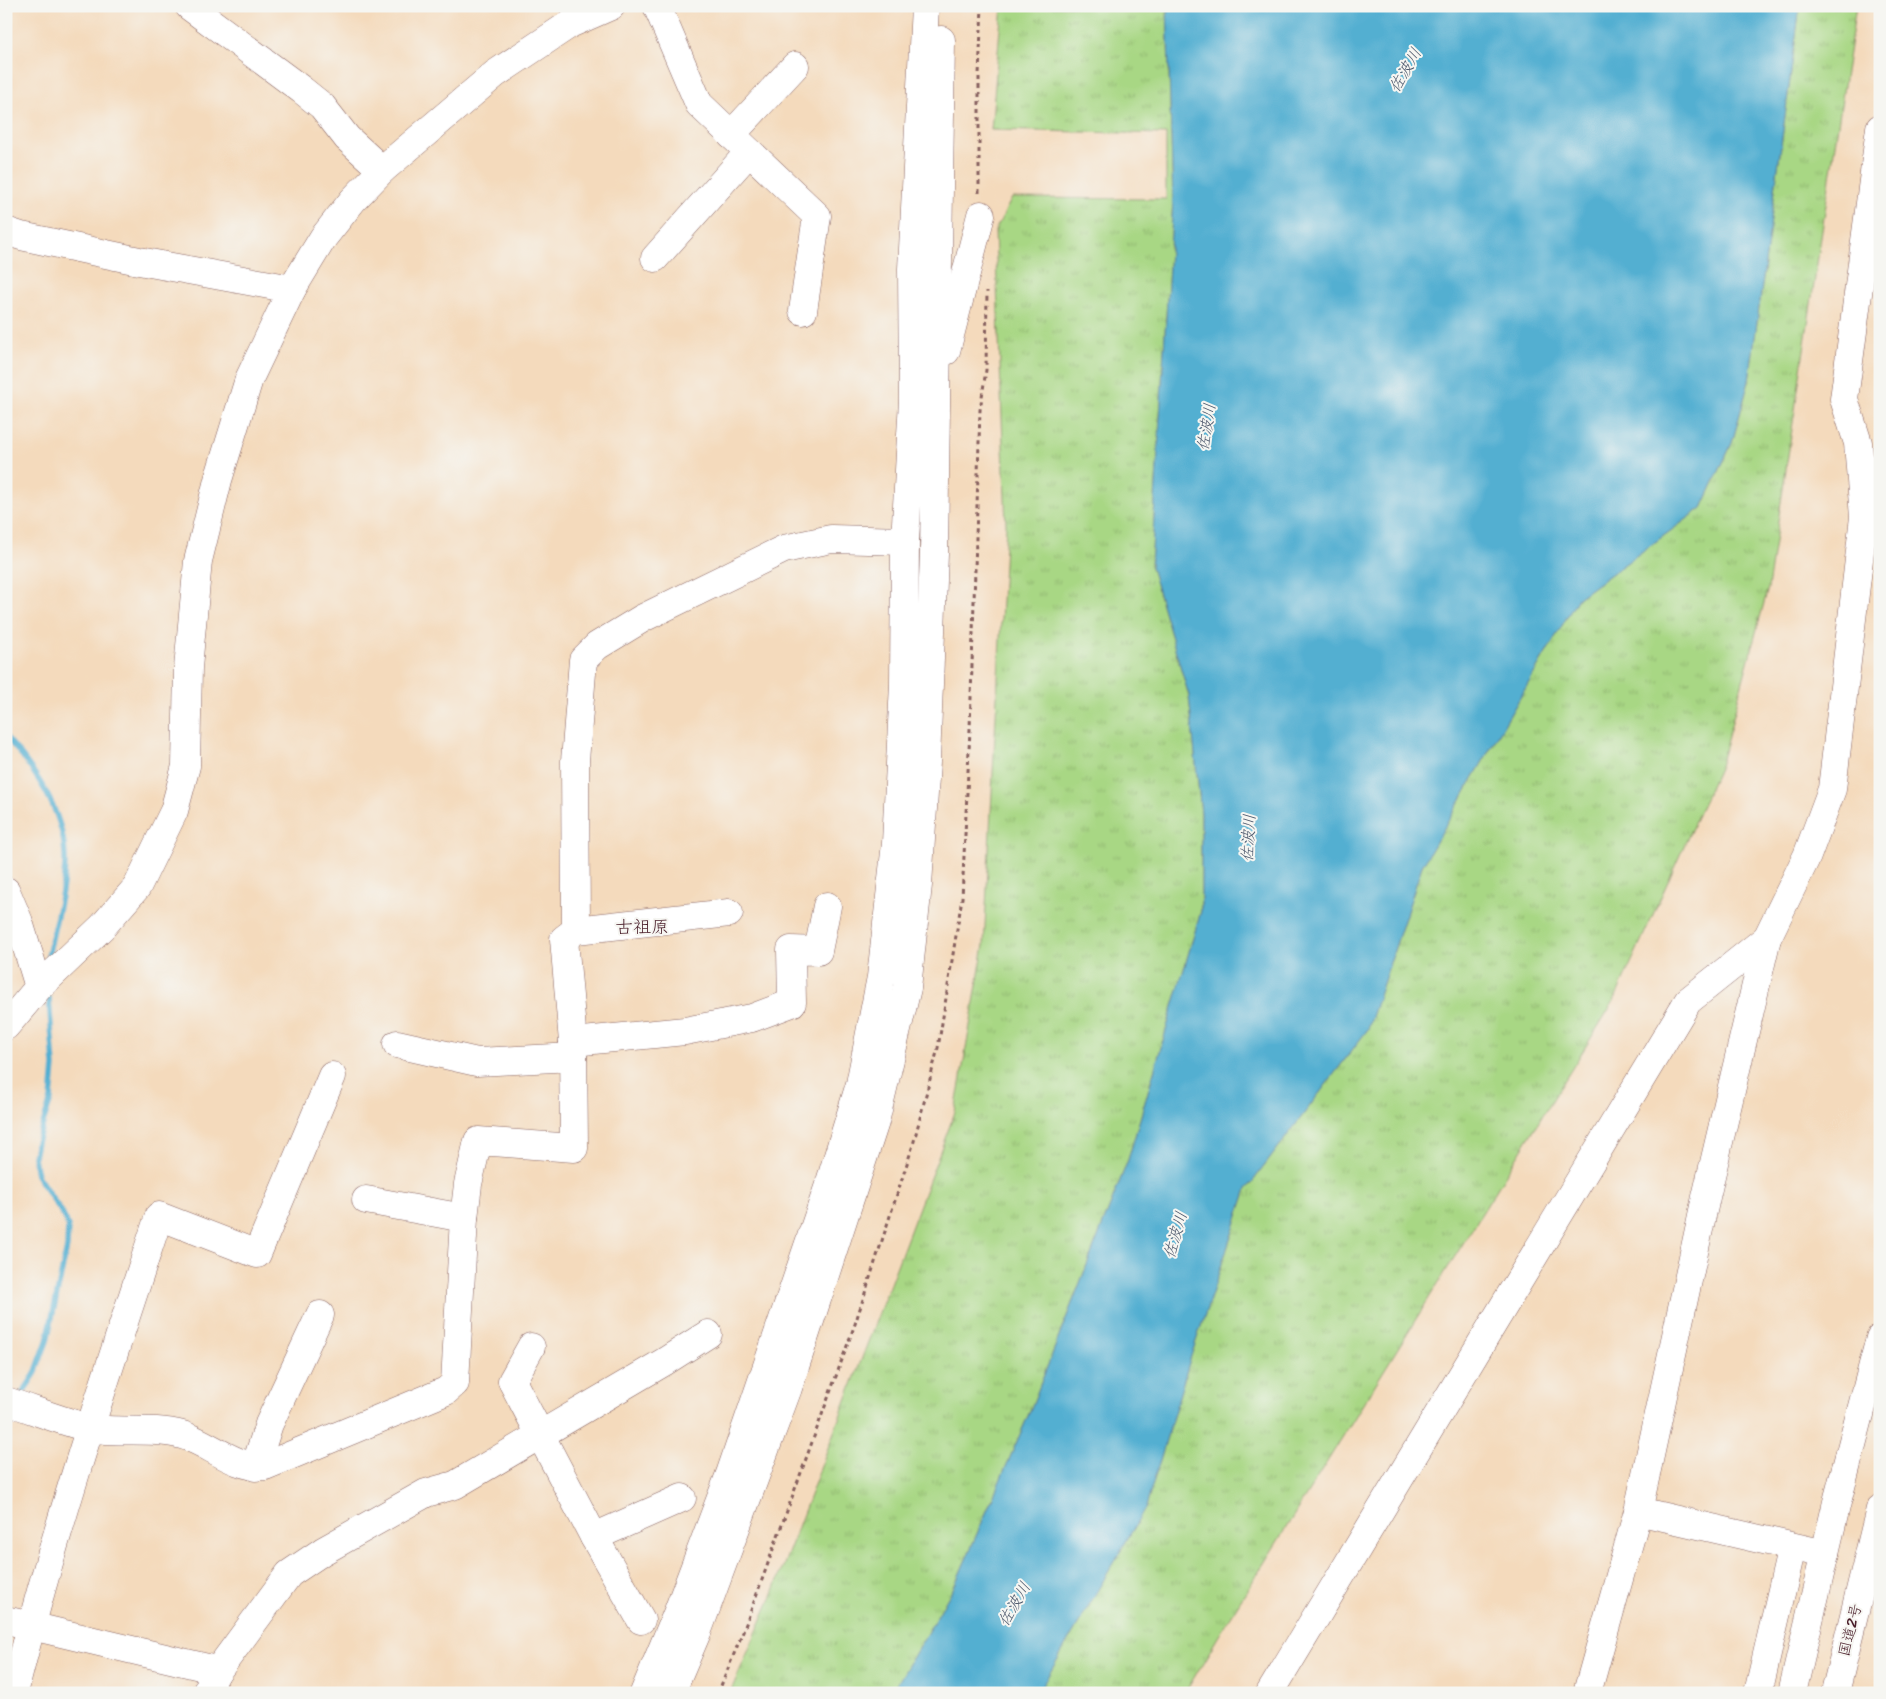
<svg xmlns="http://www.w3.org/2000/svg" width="1886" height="1699" viewBox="0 0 1886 1699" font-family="Sriracha,'Klee One',sans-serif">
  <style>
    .grass { fill: url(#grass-tufts); stroke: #797b58 }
    .water { fill: #53afd1; stroke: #4e677e }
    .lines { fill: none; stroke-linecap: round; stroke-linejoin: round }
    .stream { stroke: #53afd1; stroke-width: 5.5 }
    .minor-casing { stroke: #86605e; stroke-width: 29 }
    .highway-casing { stroke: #86605e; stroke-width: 29 }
    .path { stroke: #86605e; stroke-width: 3; stroke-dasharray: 4 4; stroke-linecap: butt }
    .minor { stroke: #fff; stroke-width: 28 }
    .highway { stroke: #fff; stroke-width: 28 }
    .labels { text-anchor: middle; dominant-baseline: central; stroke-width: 4; stroke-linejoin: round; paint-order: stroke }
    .street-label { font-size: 15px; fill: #4a1f2b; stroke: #f6f6f2 }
    .water-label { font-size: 16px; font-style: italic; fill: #4e596d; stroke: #f6f6f2 }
    .quarter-label { font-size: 18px; fill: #4a1f2b; stroke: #f6f6f2 }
  </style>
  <defs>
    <pattern id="grass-tufts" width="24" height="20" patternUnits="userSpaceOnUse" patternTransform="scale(1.25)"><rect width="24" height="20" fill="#a8d784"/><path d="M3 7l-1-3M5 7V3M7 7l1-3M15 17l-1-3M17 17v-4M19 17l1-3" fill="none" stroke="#92b872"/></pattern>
  </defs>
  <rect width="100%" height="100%" fill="#f6f6f2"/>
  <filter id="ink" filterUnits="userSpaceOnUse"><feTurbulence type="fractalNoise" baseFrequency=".02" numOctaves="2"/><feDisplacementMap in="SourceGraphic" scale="10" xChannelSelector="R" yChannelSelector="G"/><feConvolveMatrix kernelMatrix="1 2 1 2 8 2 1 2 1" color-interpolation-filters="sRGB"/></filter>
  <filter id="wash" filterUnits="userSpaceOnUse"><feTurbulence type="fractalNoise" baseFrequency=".0096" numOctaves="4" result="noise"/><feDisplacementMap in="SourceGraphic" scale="20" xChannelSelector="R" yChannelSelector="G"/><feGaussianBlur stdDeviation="1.12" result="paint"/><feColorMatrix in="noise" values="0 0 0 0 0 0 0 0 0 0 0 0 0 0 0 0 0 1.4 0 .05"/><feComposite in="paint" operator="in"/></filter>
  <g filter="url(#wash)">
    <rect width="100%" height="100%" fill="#f4dabc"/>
    <g class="grass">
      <path d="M1002,6H1167L1173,200L1151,567L1189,696L1201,813V911L1128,1160L1028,1416L954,1587L892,1693H730L772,1596L955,1112L984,945L1006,525L995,231L1012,198L1166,199V134L991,130Z"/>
      <path d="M1800,6H1856L1768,588L1720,766L1614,1001L1218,1637L1185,1693H1038L1146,1507L1191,1356L1247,1189L1368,1029L1422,866L1578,598L1702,508L1732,443L1749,381Z"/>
    </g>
    <path class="water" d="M1167,6H1800L1749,381L1732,443L1702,508L1578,598L1422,866L1368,1029L1247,1189L1191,1356L1146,1507L1038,1693H892L954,1587L1028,1416L1128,1160L1201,911V813L1189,696L1151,567L1173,200Z"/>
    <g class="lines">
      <g class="stream">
        <path d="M6,737C35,770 63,810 65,855C66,886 54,926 48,957"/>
        <path d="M20,1397L35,1374L47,1341L67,1247L68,1226L62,1213L37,1175L34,1157L37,1142L51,1099L54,1066L49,998"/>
        <path d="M6,1431L15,1410"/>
      </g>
    </g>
  </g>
  <g filter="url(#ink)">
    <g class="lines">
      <g class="minor-casing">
        <g id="minor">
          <path d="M189,6L302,90L322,106L347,138L382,170"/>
          <path d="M657,6L699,104L817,216L803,311"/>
          <path d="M731,135L795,66"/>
          <path d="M6,231L21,236L139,261L292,289"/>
          <path d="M655,258L749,152"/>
          <path d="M946,351L981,215"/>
          <path d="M6,891L19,922L39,987"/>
          <path d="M576,930L575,761L583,660L597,646L643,618L784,549L831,539L905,541"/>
          <path d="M6,1026L39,987L102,927L137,887L174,811L186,766L188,668L198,561L218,480L249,379L292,289L323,238L353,200L382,170L495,74L570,24L611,6"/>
          <path d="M573,1042L685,1031L752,1018L792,1003L791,950L818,951L827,906"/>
          <path d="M397,1044L477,1062L573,1057"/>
          <path d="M366,1200L464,1218"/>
          <path d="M531,1347L512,1381L594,1537L641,1620"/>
          <path d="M6,1401C32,1409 63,1422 90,1428C119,1434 162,1426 188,1437C212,1446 238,1469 265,1466L446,1391L455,1383L464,1218L468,1184L478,1141L574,1148L573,1042L564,939L576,930L729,913"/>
          <path d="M255,1467L269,1424L320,1315"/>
          <path d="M1638,1511L1825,1554"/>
          <path d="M594,1537L682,1498"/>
          <path d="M6,1620L208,1668L216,1673"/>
          <path d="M14,1693C54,1531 107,1374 159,1216L257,1254L332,1076"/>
          <path d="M206,1693L216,1673L289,1574L323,1551L426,1493L455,1485L664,1362L708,1334"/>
          <path d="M644,1693L678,1611L730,1474L830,1182L860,1084L881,977L896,843L904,684L905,541L913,400L912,269L925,6"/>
          <path d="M671,1693L698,1630L788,1388L875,1122L907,988L918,885L926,762L934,554L941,40"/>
          <path d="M1270,1693L1688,1001L1767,938"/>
          <path d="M1587,1693L1638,1511L1706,1197L1767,938L1807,856L1832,789L1864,517L1858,443L1844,399L1880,128"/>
          <path d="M1758,1693L1792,1547"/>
          <path d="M1792,1693L1837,1502L1880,1338"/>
        </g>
      </g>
      <g class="highway-casing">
        <path id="highway" d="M1835,1693L1880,1509"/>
      </g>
      <g class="path">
        <path d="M979,193V75L982,6"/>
        <path d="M718,1693L743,1632L855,1324L913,1145L938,1048L962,898L970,729L980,410L986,370L987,291"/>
      </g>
      <use href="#minor" class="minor"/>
      <use href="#highway" class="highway"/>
    </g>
  </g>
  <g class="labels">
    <g class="street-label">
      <text transform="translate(1850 1630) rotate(-76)">国道2号</text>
    </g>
    <g class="water-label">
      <text transform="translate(1405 70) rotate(-60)">佐波川</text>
      <text transform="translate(1206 427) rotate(-81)">佐波川</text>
      <text transform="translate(1248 838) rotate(-87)">佐波川</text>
      <text transform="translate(1175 1235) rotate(-74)">佐波川</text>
      <text transform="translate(1014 1604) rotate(-60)">佐波川</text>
    </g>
    <g class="quarter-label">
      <text x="642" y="927">古祖原</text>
    </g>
  </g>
  <rect width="1886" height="1699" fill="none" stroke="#f6f6f2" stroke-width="25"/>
</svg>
